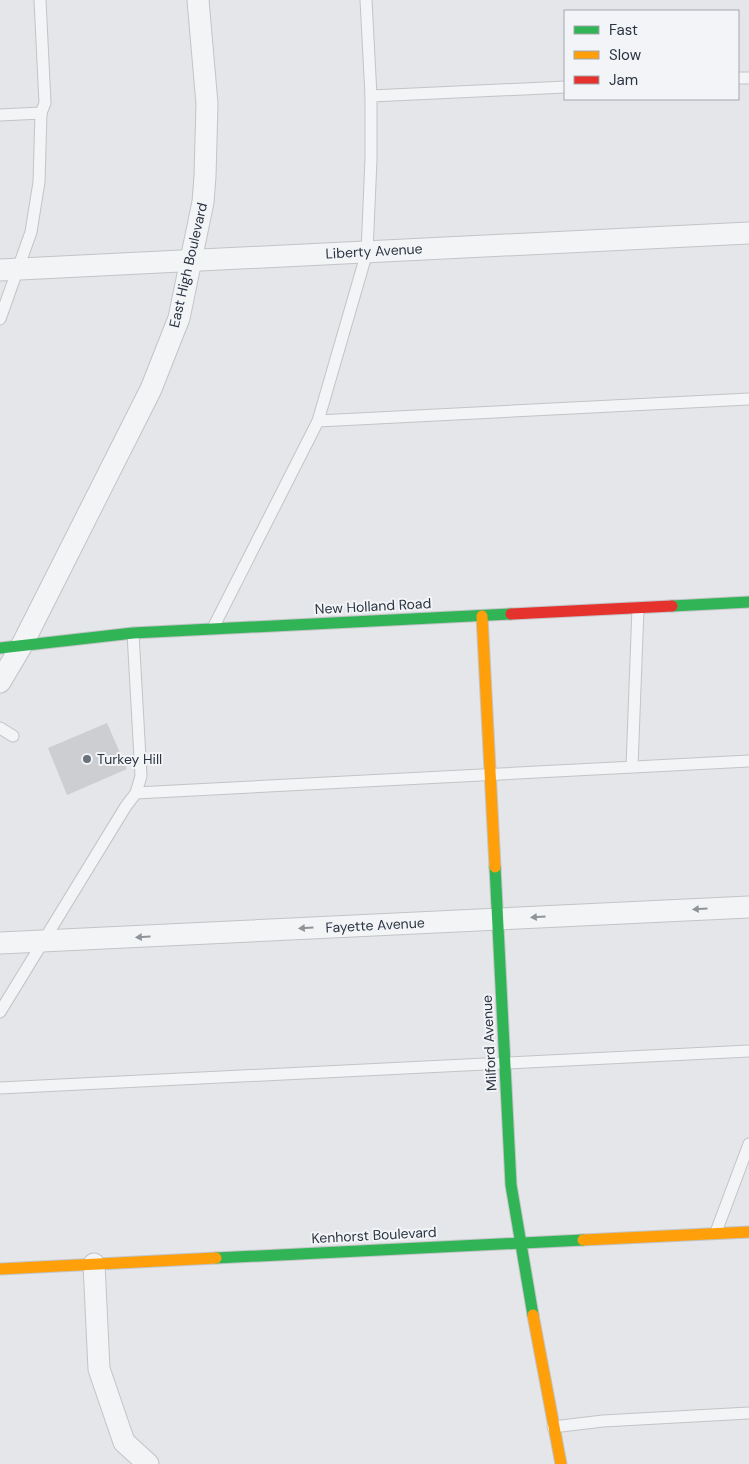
<svg xmlns="http://www.w3.org/2000/svg" width="749" height="1464" viewBox="0 0 749 1464" font-family="'DM Sans',sans-serif">
  <style>
    .building { fill: #ccced1 }
    .lines { fill: none; stroke-linecap: round; stroke-linejoin: round }
    .lane-casing { stroke: #c2c4c7; stroke-width: 13 }
    .street-casing { stroke: #c2c4c7; stroke-width: 23 }
    .fast-casing { stroke: #c2c4c7; stroke-width: 13 }
    .slow-casing { stroke: #c2c4c7; stroke-width: 13 }
    .jam-casing { stroke: #c2c4c7; stroke-width: 13 }
    .lane { stroke: #f3f4f5; stroke-width: 11 }
    .street { stroke: #f3f4f5; stroke-width: 21 }
    .fast { stroke: #30b455; stroke-width: 11 }
    .slow { stroke: #ff9f0a; stroke-width: 11 }
    .jam { stroke: #e5322d; stroke-width: 11 }
    .oneway { fill: #8f949b }
    .poi-dot { fill: #6c727c; stroke: #f2f4f7; stroke-width: 2 }
    .labels { text-anchor: middle; dominant-baseline: central; stroke-width: 4; stroke-linejoin: round; paint-order: stroke }
    .street-label { font-size: 14px; fill: #2b3441; stroke: #f2f4f7 }
    .poi-label { font-size: 14px; fill: #2b3441; stroke: #f2f4f7; text-anchor: start }
  </style>
  <rect width="100%" height="100%" fill="#e4e6e9"/>
  <path class="building" d="M107,723L127,769L67,795L48,748Z"/>
  <g class="lines">
    <g class="lane-casing">
      <g id="lane">
        <path d="M40,0L45,103L41,113"/>
        <path d="M738,78H749"/>
        <path d="M371,96L565,87"/>
        <path d="M0,115L41,113L39,182L31,232L0,319"/>
        <path d="M318,421L749,399"/>
        <path d="M213,628L318,421L367,252L371,159V96L366,0"/>
        <path d="M133,633L141,776L136,793"/>
        <path d="M0,728L13,736"/>
        <path d="M632,767L638,608"/>
        <path d="M0,1012L126,806L136,793L749,761"/>
        <path d="M0,1088L749,1051"/>
        <path d="M716,1232L749,1144"/>
        <path d="M553,1427L603,1421L749,1413"/>
      </g>
    </g>
    <g class="street-casing">
      <g id="street">
        <path d="M0,270L749,233"/>
        <path d="M0,682L22,645L151,389L179,318L203,202L205,176L207,104L198,0"/>
        <path d="M0,943L749,907"/>
        <path d="M94,1264L99,1369L124,1442L148,1464"/>
      </g>
    </g>
    <g class="fast-casing">
      <g id="fast">
        <path d="M672,606L749,602"/>
        <path d="M0,648L133,633L511,614"/>
        <path d="M495,867L511,1185L533,1315"/>
        <path d="M216,1258L583,1240"/>
      </g>
    </g>
    <g class="slow-casing">
      <g id="slow">
        <path d="M482,616L495,867"/>
        <path d="M583,1240L749,1232"/>
        <path d="M0,1269L216,1258"/>
        <path d="M533,1315L561,1464"/>
      </g>
    </g>
    <g class="jam-casing">
      <path id="jam" d="M511,614L672,606"/>
    </g>
    <use href="#lane" class="lane"/>
    <use href="#street" class="street"/>
    <use href="#fast" class="fast"/>
    <use href="#slow" class="slow"/>
    <use href="#jam" class="jam"/>
  </g>
  <defs><path id="oneway-solid" d="M-6-.8H1V-3.2L6.5 0L1 3.2V.8H-6Z" transform="scale(1.25)"/></defs>
  <g class="oneway">
    <use href="#oneway-solid" transform="translate(700 909) rotate(177)"/>
    <use href="#oneway-solid" transform="translate(538 917) rotate(177)"/>
    <use href="#oneway-solid" transform="translate(306 928) rotate(177)"/>
    <use href="#oneway-solid" transform="translate(143 937) rotate(177)"/>
  </g>
  <circle class="poi-dot" cx="87" cy="759" r="5"/>
  <g class="labels">
    <g class="street-label">
      <text transform="translate(374 251) rotate(-3)">Liberty Avenue</text>
      <text transform="translate(188 265) rotate(-77)">East High Boulevard</text>
      <text transform="translate(373 606) rotate(-3)">New Holland Road</text>
      <text transform="translate(375 925) rotate(-3)">Fayette Avenue</text>
      <text transform="translate(489 1043) rotate(-93)">Milford Avenue</text>
      <text transform="translate(374 1235) rotate(-3)">Kenhorst Boulevard</text>
    </g>
    <g class="poi-label">
      <text x="97" y="759">Turkey Hill</text>
    </g>
  </g>
  <rect x="564" y="10" width="175" height="90" fill="#f2f4f7" stroke="#a2a7ae"/>
  <rect x="574" y="26" width="25" height="8" fill="#30b455" stroke="#a2a7ae"/>
  <text x="609" y="35" font-size="15" fill="#2b3441">Fast</text>
  <rect x="574" y="51" width="25" height="8" fill="#ff9f0a" stroke="#a2a7ae"/>
  <text x="609" y="60" font-size="15" fill="#2b3441">Slow</text>
  <rect x="574" y="76" width="25" height="8" fill="#e5322d" stroke="#a2a7ae"/>
  <text x="609" y="85" font-size="15" fill="#2b3441">Jam</text>
</svg>
